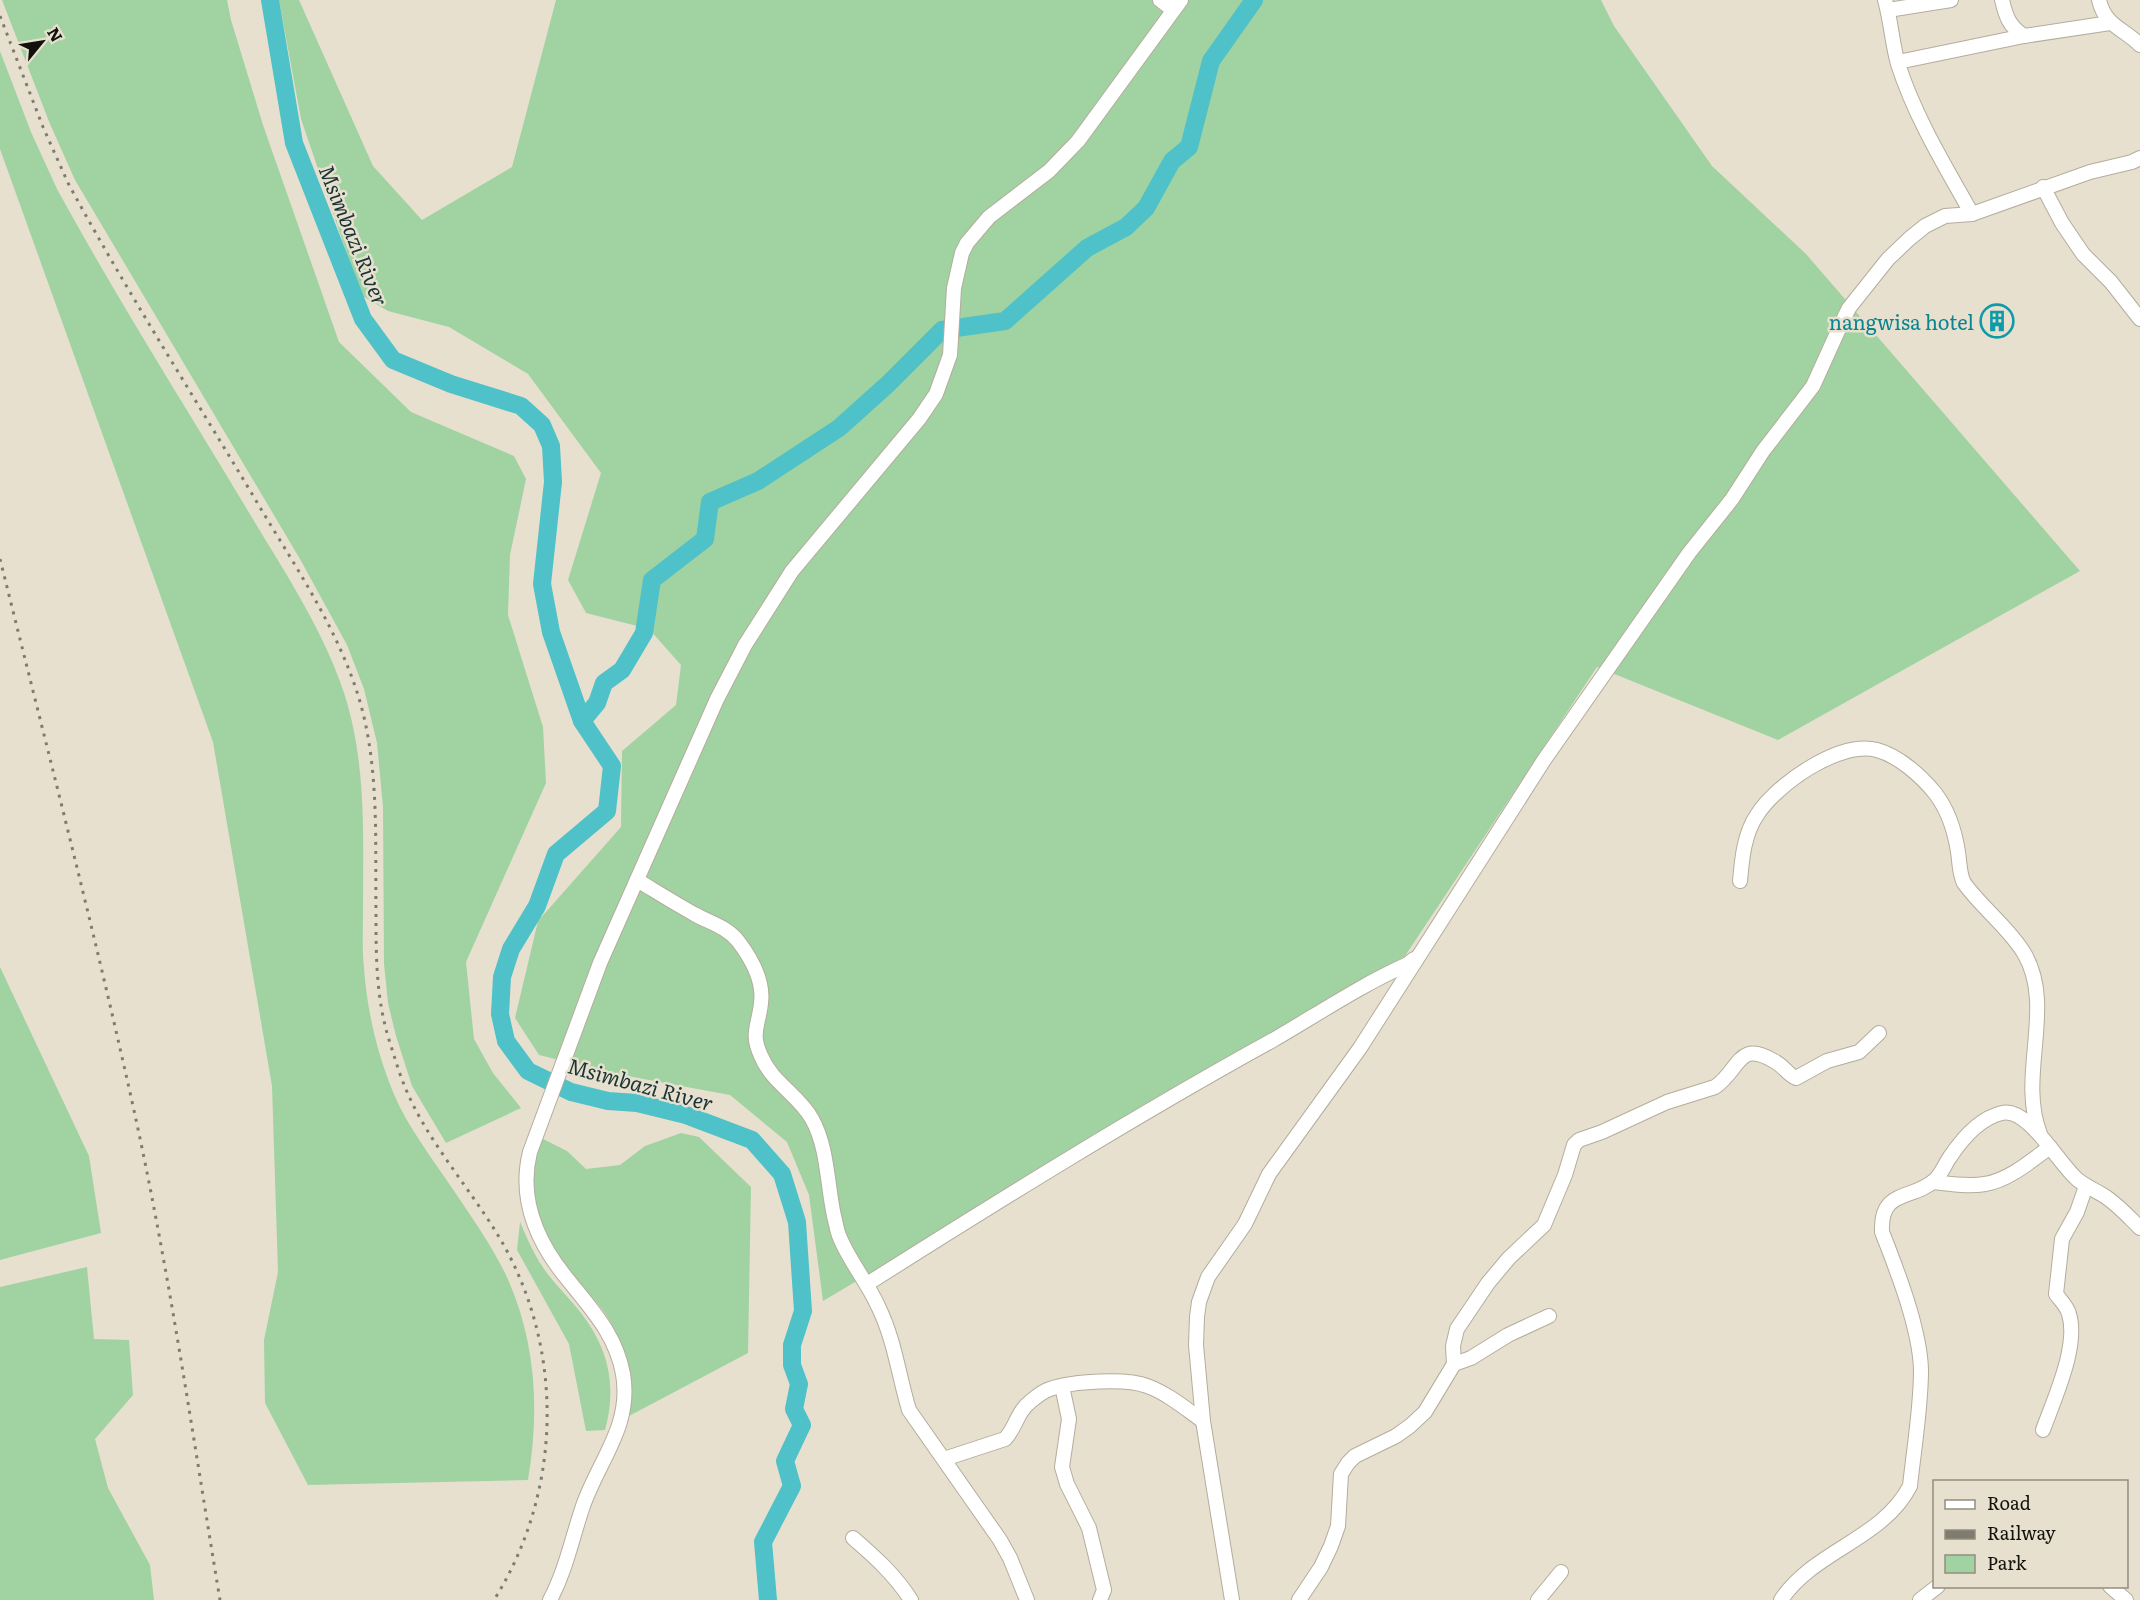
<svg xmlns="http://www.w3.org/2000/svg" width="2140" height="1600" viewBox="0 0 2140 1600" font-family="Literata,serif">
  <style>
    .green { fill: #a0d3a1 }
    .lines { fill: none; stroke-linecap: round; stroke-linejoin: round }
    .river { stroke: #4fc1c8; stroke-width: 18 }
    .minor-casing { stroke: #b3ad9d; stroke-width: 16 }
    .minor { stroke: #fff; stroke-width: 14 }
    .rail { stroke: #807b6f; stroke-width: 3; stroke-dasharray: 3 6; stroke-linecap: butt }
    .labels { text-anchor: middle; dominant-baseline: central; stroke-width: 5; stroke-linejoin: round; paint-order: stroke }
    .culture-label { font-size: 20px; fill: #0d838f; stroke: #e7e0cf; text-anchor: end }
    .water-label { font-size: 21px; font-style: italic; fill: #1a3435; stroke: #e7e0cf }
  </style>
  <rect width="100%" height="100%" fill="#e7e0cf"/>
  <g class="green">
    <path d="M2,0H227L231,20L263,125L339,342L411,412L514,456L526,479L510,555L508,615L543,727L546,783L466,962L474,1039L493,1073L521,1108L446,1143L412,1086L396,1036L388,1003L384,964L383,807L377,743L364,689L347,645L300,559L75,180L50,124Z"/>
    <path d="M279,0H299L373,166L422,220L512,167L556,0H1601L1614,26L1712,166L1806,254L2080,571L1778,740L1597,667L1405,956L823,1301L809,1195L787,1142L730,1095L611,1073L539,1055L515,1018L538,921L621,827L622,751L676,705L681,665L649,629L586,613L568,580L601,473L528,374L449,327L388,311L361,295L301,119Z"/>
    <path d="M0,51L31,132L57,189C116,297 182,401 245,506C280,565 323,628 344,693C367,763 363,839 363,911C363,930 362,949 364,968C367,1010 377,1053 393,1092C407,1126 432,1158 452,1188C471,1216 490,1243 505,1273C536,1339 540,1409 528,1480L308,1485L265,1403L264,1340L278,1272L272,1086L213,742L0,149Z"/>
    <path d="M0,967L89,1156L101,1233L0,1260Z"/>
    <path d="M681,1133L699,1137L751,1187L748,1353L629,1416C632,1380 628,1355 611,1323C602,1306 587,1292 574,1277C550,1248 532,1212 532,1174C532,1162 538,1149 541,1138L567,1151L586,1169L620,1165L645,1146Z"/>
    <path d="M520,1222C526,1236 532,1250 540,1263C552,1282 568,1296 581,1313C609,1349 617,1386 605,1430L586,1431L569,1344L517,1250Z"/>
    <path d="M87,1267L94,1339L129,1340L133,1395L95,1439L108,1488L150,1565L154,1600H0V1287Z"/>
  </g>
  <g class="lines">
    <g class="river">
      <path d="M270,0L294,143L363,319L393,360L451,384L521,406L542,425L551,446L553,482L542,584L551,632L582,721L612,766L607,811L556,854L537,906L511,949L502,977L500,1014L506,1041L528,1071L571,1092L608,1101L637,1103L686,1115L752,1140L782,1174L797,1222L803,1311L792,1345V1365L799,1384L794,1409L802,1425L785,1461L792,1486L763,1542L768,1600"/>
      <path d="M582,721L597,703L604,683L622,670L644,633L652,580L705,539L710,502L758,481L839,428L888,384L942,330L1005,321L1087,248L1126,227L1146,208L1172,161L1189,147L1211,61L1254,0"/>
    </g>
    <g class="minor-casing">
      <g id="minor">
        <path d="M1160,0L1173,10"/>
        <path d="M1885,0C1891,21 1892,43 1898,64C1915,117 1945,166 1972,214"/>
        <path d="M2002,0C2006,17 2009,26 2024,36"/>
        <path d="M2099,0C2105,26 2123,28 2140,45"/>
        <path d="M1888,10L1951,0"/>
        <path d="M1898,62L2024,36L2110,23"/>
        <path d="M2043,187L2062,223L2083,254L2111,282L2140,319"/>
        <path d="M637,880C657,892 676,904 696,915C711,923 727,927 738,941C751,958 764,981 761,1003C759,1025 750,1033 761,1056C772,1083 799,1095 812,1119C828,1148 827,1184 834,1216C836,1223 837,1232 840,1238C850,1262 867,1282 878,1306C895,1341 898,1373 909,1410L1000,1540L1010,1558L1027,1600"/>
        <path d="M1740,881C1742,859 1744,834 1757,815C1776,785 1839,740 1877,750C1899,756 1921,776 1935,793C1948,810 1955,832 1958,852C1960,864 1959,873 1964,883C1982,908 2008,927 2024,953C2056,1007 2017,1075 2040,1134"/>
        <path d="M1933,1182C1950,1184 1968,1187 1985,1184C2009,1180 2031,1161 2050,1147"/>
        <path d="M867,1284C1000,1200 1135,1116 1273,1040C1318,1014 1361,985 1408,964L1414,959"/>
        <path d="M1454,1364L1453,1346L1457,1329L1488,1283L1509,1258L1544,1225L1565,1175L1574,1145L1579,1140L1602,1132L1667,1102L1715,1087C1740,1070 1738,1039 1774,1061C1783,1065 1788,1075 1796,1078L1827,1061L1859,1052L1879,1033"/>
        <path d="M1062,1386L1069,1419L1062,1467L1067,1484L1089,1528L1104,1590L1100,1600"/>
        <path d="M2043,1430C2054,1399 2079,1346 2069,1314C2067,1306 2060,1300 2056,1294L2062,1239L2077,1212L2086,1186"/>
        <path d="M944,1459L1005,1439C1017,1426 1016,1413 1031,1401C1037,1396 1043,1391 1050,1389C1072,1381 1127,1378 1147,1386C1167,1393 1186,1409 1203,1421"/>
        <path d="M853,1538C875,1557 895,1575 911,1600"/>
        <path d="M2110,1586L2126,1600"/>
        <path d="M550,1600C566,1570 572,1538 583,1506C599,1460 632,1426 623,1374C616,1335 592,1310 569,1281C538,1244 518,1200 530,1152L600,963L717,699L745,645L792,571L919,419L936,394L950,355L954,288L962,253L967,243L989,217L1049,171L1078,141L1181,0"/>
        <path d="M1232,1600L1203,1421L1196,1345L1197,1317L1199,1302L1208,1277L1245,1224L1269,1174L1360,1048L1544,760L1689,553L1732,499L1763,451L1813,386L1842,322L1849,308L1888,259L1909,239L1925,226L1945,216L1972,214L2090,172L2132,162L2140,158"/>
        <path d="M1299,1600L1321,1567L1331,1546L1338,1526L1341,1474L1348,1463L1355,1456L1396,1436L1410,1426L1425,1412L1454,1364L1471,1358L1508,1335L1549,1316"/>
        <path d="M1538,1600L1561,1572"/>
        <path d="M1781,1600C1813,1551 1883,1539 1910,1486C1914,1448 1921,1408 1921,1370C1920,1329 1897,1270 1882,1232C1880,1188 1912,1201 1935,1180C1942,1173 1945,1164 1950,1157C1962,1139 1980,1118 2002,1113C2028,1106 2060,1166 2078,1180C2087,1187 2097,1191 2106,1197C2119,1206 2129,1217 2140,1228"/>
        <path d="M1920,1600L1938,1586"/>
      </g>
    </g>
    <use href="#minor" class="minor"/>
    <g class="rail">
      <path d="M0,16L43,127L68,183C127,292 195,398 258,504C293,563 334,623 356,689C380,760 375,839 376,913C376,957 376,1000 390,1043C395,1058 399,1073 405,1087C425,1137 467,1185 496,1232C565,1343 564,1489 494,1600"/>
      <path d="M0,559C46,744 94,929 135,1115C170,1276 193,1438 220,1600"/>
    </g>
  </g>
  <defs>
    <g id="building-ring" transform="scale(1.725)"><circle r="9.5" fill="#e7e0cf" stroke="#0f9aa8" stroke-width="1.5"/><path d="M-4-6H4V6H1V3H-1V6H-4ZM-2.5-4.3h1.7v1.8h-1.7ZM.8-4.3h1.7v1.8H.8ZM-2.5-1h1.7V.8h-1.7ZM.8-1h1.7V.8H.8Z" fill="#0f9aa8"/></g>
  </defs>
  <g fill-rule="evenodd">
    <use href="#building-ring" x="1997" y="321"/>
  </g>
  <g class="labels">
    <g class="culture-label">
      <text x="1974" y="321">nangwisa hotel</text>
    </g>
    <g class="water-label">
      <text transform="translate(355 235) rotate(68)">Msimbazi River</text>
      <text transform="translate(641 1083) rotate(15)">Msimbazi River</text>
    </g>
  </g>
  <rect x="1933" y="1480" width="195" height="108" fill="#e7e0cf" stroke="#928d81" stroke-width="1.5"/>
  <rect x="1945" y="1500" width="30" height="9" fill="#ffffff" stroke="#928d81" stroke-width="1.5"/>
  <text x="1987" y="1510" font-size="18" fill="#13110b">Road</text>
  <rect x="1945" y="1530" width="30" height="9" fill="#807b6f" stroke="#928d81" stroke-width="1.5"/>
  <text x="1987" y="1540" font-size="18" fill="#13110b">Railway</text>
  <rect x="1945" y="1555" width="30" height="18" fill="#a0d3a1" stroke="#928d81" stroke-width="1.5"/>
  <text x="1987" y="1570" font-size="18" fill="#13110b">Park</text>
  <g transform="translate(42 42) rotate(60)" stroke="#e7e0cf" stroke-width="4.5" paint-order="stroke">
  <path d="M0-4.5L10 22L0 15L-10 22Z" fill="#13110b"/>
  <text y="-9" font-size="16" font-weight="bold" text-anchor="middle" fill="#13110b">N</text>
  </g>
</svg>
